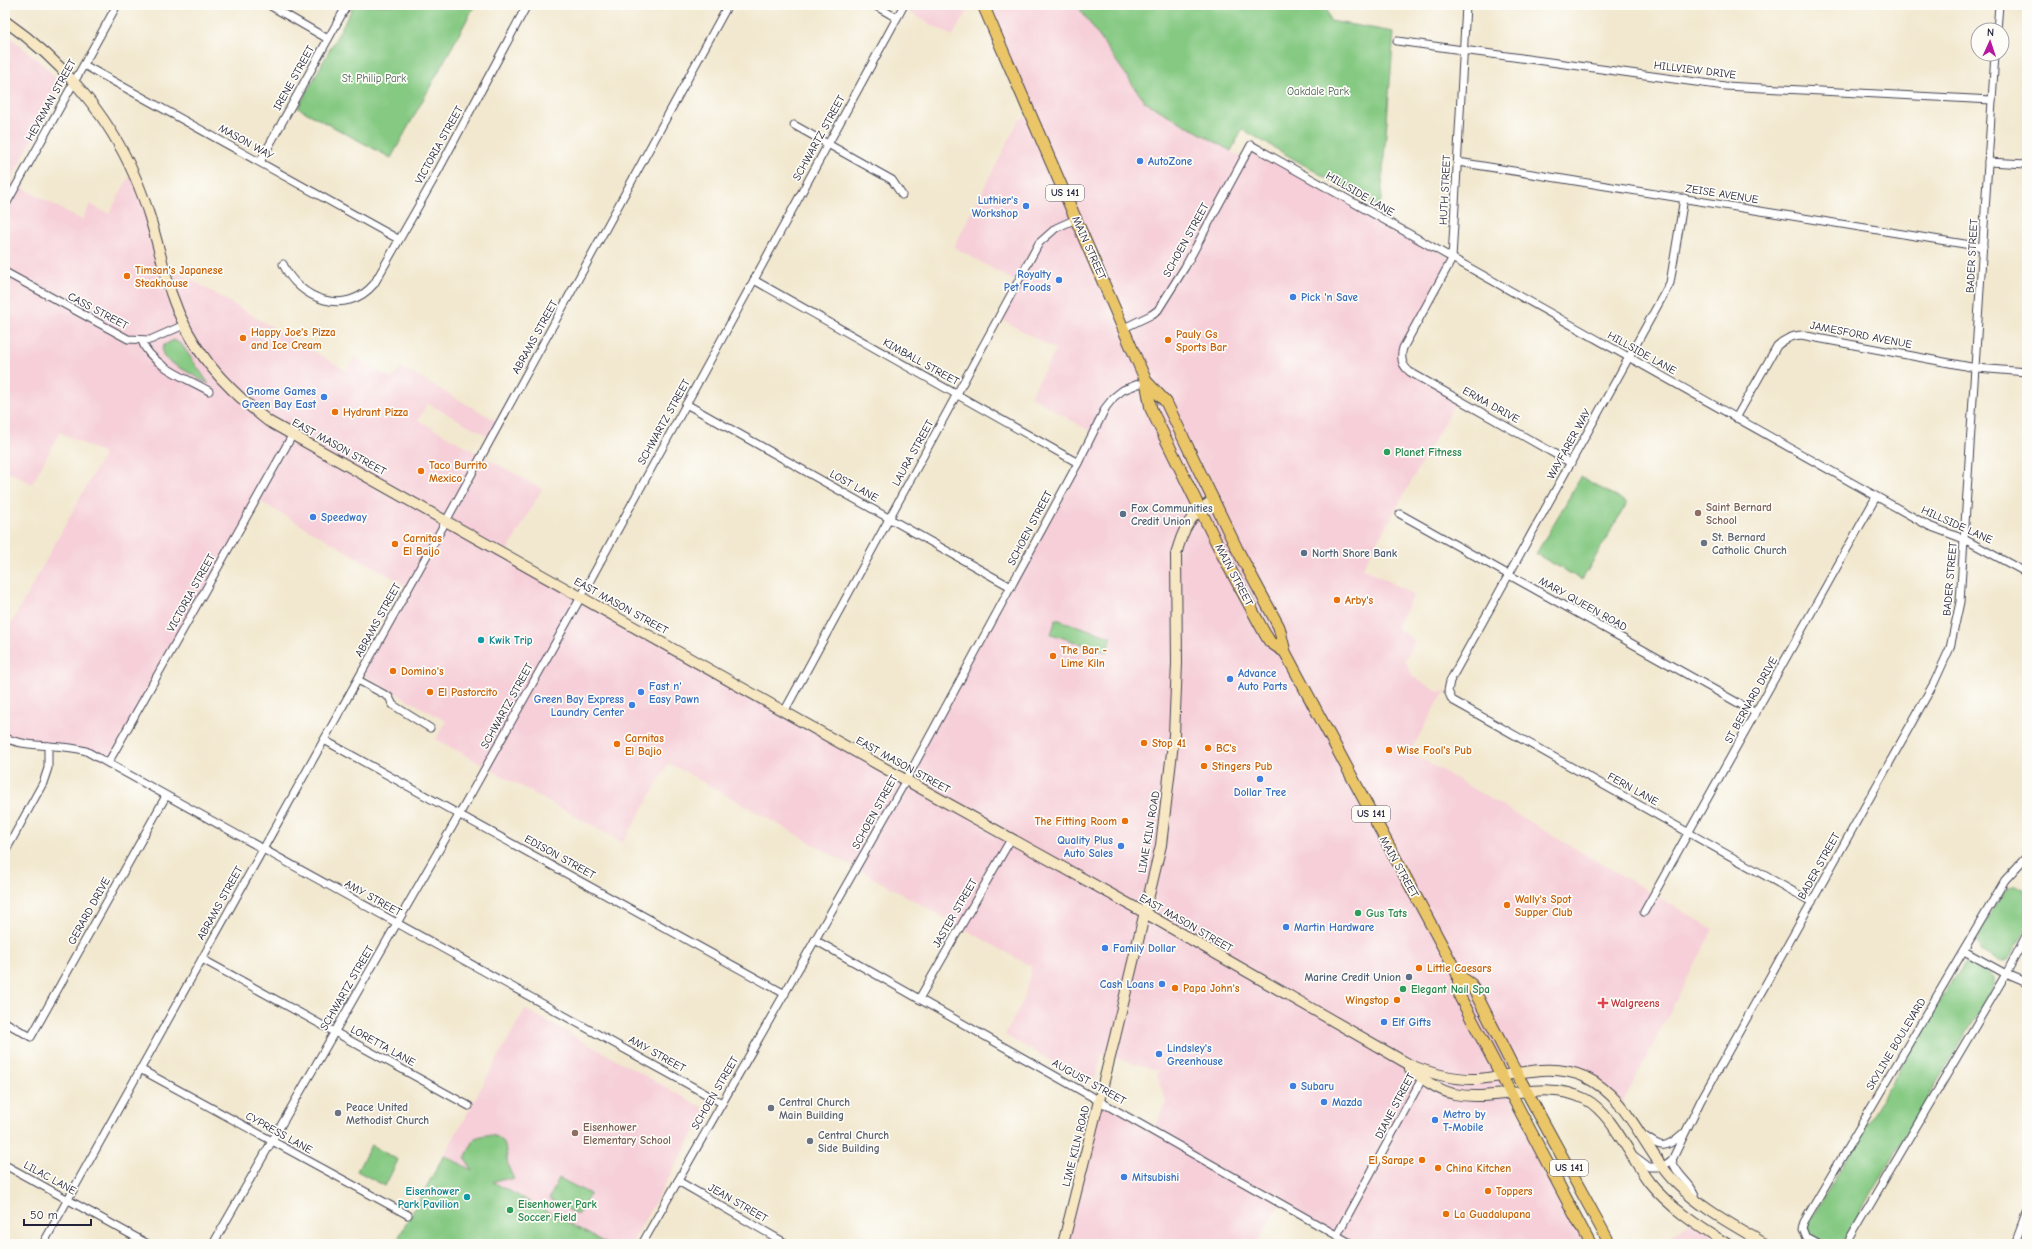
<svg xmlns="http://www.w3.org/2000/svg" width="2032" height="1249" viewBox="0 0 2032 1249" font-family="'Comic Neue',sans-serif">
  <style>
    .built { fill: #f6cfd8 }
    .green { fill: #85c982; stroke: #54765e }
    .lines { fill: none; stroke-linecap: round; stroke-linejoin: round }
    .street-casing { stroke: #414051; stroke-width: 9 }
    .secondary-casing { stroke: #414051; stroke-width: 12 }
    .primary-casing { stroke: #414051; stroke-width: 13 }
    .street { stroke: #fff; stroke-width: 7 }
    .secondary { stroke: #f7e8c3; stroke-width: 10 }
    .primary { stroke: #ebc669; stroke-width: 11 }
    .shop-dot { fill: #3f7fe0; stroke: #fdfcf7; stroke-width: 1.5 }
    .food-dot { fill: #e8710a; stroke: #fdfcf7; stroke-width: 1.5 }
    .leisure-dot { fill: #2e9e5b; stroke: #fdfcf7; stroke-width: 1.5 }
    .education-dot { fill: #8d6e63; stroke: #fdfcf7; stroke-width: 1.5 }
    .service-dot { fill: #5c6f8a; stroke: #fdfcf7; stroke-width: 1.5 }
    .worship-dot { fill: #6b7280; stroke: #fdfcf7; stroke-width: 1.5 }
    .culture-dot { fill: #0f9aa8; stroke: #fdfcf7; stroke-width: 1.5 }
    .health-dot { fill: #e0444e; stroke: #fdfcf7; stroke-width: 1.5 }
    .labels { text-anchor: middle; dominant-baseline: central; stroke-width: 3.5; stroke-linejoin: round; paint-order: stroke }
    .shield { fill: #fdfcf7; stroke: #646373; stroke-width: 1 }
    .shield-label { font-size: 10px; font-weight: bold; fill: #22223b }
    .street-label { font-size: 11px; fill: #22223b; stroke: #fdfcf7 }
    .park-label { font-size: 11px; fill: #455c54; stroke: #fdfcf7 }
    .shop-label { font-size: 11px; font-weight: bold; fill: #366cbe; stroke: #fdfcf7; text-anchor: start }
    .food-label { font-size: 11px; font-weight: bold; fill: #c56008; stroke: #fdfcf7; text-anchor: start }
    .leisure-label { font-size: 11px; font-weight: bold; fill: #27864d; stroke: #fdfcf7; text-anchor: start }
    .education-label { font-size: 11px; font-weight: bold; fill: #785e54; stroke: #fdfcf7; text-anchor: start }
    .service-label { font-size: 11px; font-weight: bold; fill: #4e5e75; stroke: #fdfcf7; text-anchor: start }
    .worship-label { font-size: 11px; font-weight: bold; fill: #5b616d; stroke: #fdfcf7; text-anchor: start }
    .culture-label { font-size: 11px; font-weight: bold; fill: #0d838f; stroke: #fdfcf7; text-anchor: start }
    .health-label { font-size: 11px; font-weight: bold; fill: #be3a42; stroke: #fdfcf7; text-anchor: start }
  </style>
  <rect width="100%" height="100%" fill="#fdfcf7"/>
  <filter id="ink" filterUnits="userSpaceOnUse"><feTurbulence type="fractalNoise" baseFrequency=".025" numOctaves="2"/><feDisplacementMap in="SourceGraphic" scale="8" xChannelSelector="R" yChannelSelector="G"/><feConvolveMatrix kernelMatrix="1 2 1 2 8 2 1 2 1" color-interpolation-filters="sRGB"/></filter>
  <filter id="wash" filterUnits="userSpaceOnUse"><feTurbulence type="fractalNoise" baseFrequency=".012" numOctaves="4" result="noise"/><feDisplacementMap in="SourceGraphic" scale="16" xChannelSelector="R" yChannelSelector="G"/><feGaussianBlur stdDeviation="0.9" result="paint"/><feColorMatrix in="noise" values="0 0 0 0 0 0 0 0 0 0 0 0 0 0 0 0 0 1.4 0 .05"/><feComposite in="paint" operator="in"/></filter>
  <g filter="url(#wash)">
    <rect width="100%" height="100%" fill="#f2e8cf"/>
    <g class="built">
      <path d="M904,5H972L952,36L902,8Z"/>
      <path d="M983,5H1077L1145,102L1243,158L1251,145L1452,259L1403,348L1404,366L1457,399L1363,568L1414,595L1396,627L1415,640L1405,660L1413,677L1438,692L1448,691L1441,697L1410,752L1713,929L1621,1106L1577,1073L1500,1076L1590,1244H1352L1280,1204L1257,1244H1063L1100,1100L1154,1131L1166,1102L1157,1075L1158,1070L1102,1054L1096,1077L1091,1081H1086L1005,1035L1022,1003L1032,967L669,763L623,843L436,739L446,721L361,674L409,587L261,502L258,498L108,763L86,751L5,738V635L104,454L60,432L32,484L5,470V33L49,70L61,86L10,181L82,220L90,204L109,214L132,171L163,263L347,371L355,357L392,379L401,367L500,423L492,438L427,403L418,420L542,489L506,554L906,780L1093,433L1030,396L1056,350L999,318L1018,283L954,247L1019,120L1030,115Z"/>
      <path d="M525,1009L707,1110L631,1244H607L444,1155Z"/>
      <path d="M1693,1221L1727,1244H1661Z"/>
    </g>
    <g class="green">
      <path d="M354,5H475L391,158L298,108Z"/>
      <path d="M1077,5H1326L1330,21L1394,32L1380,209L1242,129L1231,151L1145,102Z"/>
      <path d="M174,340L182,345L209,384L168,361L164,357L162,351L164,345Z"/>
      <path d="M1581,477L1627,503L1582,580L1536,554Z"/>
      <path d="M1056,619L1111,637L1107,652L1051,634Z"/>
      <path d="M2016,885L2027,891V928L2010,957L2007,960L2000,962L1981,951L1977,942L1981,929L2004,892L2007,888Z"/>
      <path d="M1966,963C1975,962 1988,971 1994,978V986L1844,1239L1839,1244H1823L1808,1234V1224L1953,979Z"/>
      <path d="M485,1135C508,1135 505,1148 508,1165C509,1169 512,1175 514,1179H501L493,1182L607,1244H395L444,1155L473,1171L465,1158L475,1138Z"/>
      <path d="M371,1145L398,1160L385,1186L357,1171Z"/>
      <path d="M559,1178L590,1194L578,1215L549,1199Z"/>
    </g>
  </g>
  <g filter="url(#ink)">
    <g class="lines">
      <g class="street-casing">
        <g id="street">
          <path d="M269,5L328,39"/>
          <path d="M874,5L897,18"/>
          <path d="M1466,5L1452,259L1403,348C1400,358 1402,366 1410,372L1571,463"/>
          <path d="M1997,30L1999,5"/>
          <path d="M1397,41L1725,86L1992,100"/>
          <path d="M84,65L398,239"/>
          <path d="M794,125L892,180L902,195"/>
          <path d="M260,162L347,5"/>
          <path d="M1458,162L1983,247"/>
          <path d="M1988,162L2027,164"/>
          <path d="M1684,198L1670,283L1450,681L1448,691L1452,700L1812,902"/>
          <path d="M5,206L117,5"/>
          <path d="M283,264C299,300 346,317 374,284L431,184L527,5"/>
          <path d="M5,272L128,339L150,340L184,325"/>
          <path d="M754,280L1078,463"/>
          <path d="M1124,328L1151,315L1158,310L1185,267L1251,145L1929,526L1964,539L2027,573"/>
          <path d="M142,341C150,365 188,379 209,391"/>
          <path d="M686,404L1011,587"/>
          <path d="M1736,418L1777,346C1784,339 1791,336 1801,335L1976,368L2027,372"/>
          <path d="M1400,514L1756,713"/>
          <path d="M358,680L389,697L393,705L430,728"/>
          <path d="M784,712L1039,243L1056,228L1076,219"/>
          <path d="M5,738C31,749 59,743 86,751L722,1103"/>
          <path d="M324,740L785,994"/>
          <path d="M108,763L293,434"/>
          <path d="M5,852L43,783L48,768V746"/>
          <path d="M1644,912L1876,497"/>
          <path d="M815,940L1352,1244"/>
          <path d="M1964,951L2006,974L2027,983"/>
          <path d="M202,959L469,1106"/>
          <path d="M919,999L1011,839"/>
          <path d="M5,1022L31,1037L166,796"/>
          <path d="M140,1069L408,1215"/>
          <path d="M1643,1135C1661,1148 1664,1150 1682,1134"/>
          <path d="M1633,1155L1649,1167H1662L1672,1160L1701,1100L1934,683L1950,648L1960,602L1995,54"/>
          <path d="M1672,1160C1677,1178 1692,1181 1697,1201"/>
          <path d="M5,1165L148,1244"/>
          <path d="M678,1181L787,1244"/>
          <path d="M1337,1235L1424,1075"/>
          <path d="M43,1244L446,521L728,5"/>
          <path d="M213,1244L459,815L581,597L904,5"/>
          <path d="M642,1244L906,780L1078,463L1106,407L1114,397L1123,390L1146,381"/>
          <path d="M1817,1244L1806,1238L1802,1228L1804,1222L2005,880L2027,856"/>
          <path d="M1847,1244L2006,974L2027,934"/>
          <path d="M2016,1244L2027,1214"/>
        </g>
      </g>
      <g class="secondary-casing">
        <g id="secondary">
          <path d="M5,21C61,60 108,114 135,177C152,215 159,254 171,293C190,349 222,385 268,421L895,774L1145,913L1410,1065C1432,1074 1454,1080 1478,1079C1514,1076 1550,1061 1585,1077C1630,1098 1644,1152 1677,1184C1702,1209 1735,1226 1765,1244"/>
          <path d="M1410,1069C1423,1079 1437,1090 1454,1094C1497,1103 1544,1078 1585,1099C1612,1113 1630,1157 1649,1182C1669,1207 1699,1227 1727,1244"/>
          <path d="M1063,1244L1115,1037L1161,845L1174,735L1177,663L1176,555C1182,530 1191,513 1214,500"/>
        </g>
      </g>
      <g class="primary-casing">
        <g id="primary">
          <path d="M983,5L1146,381L1151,409L1223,556L1265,634L1270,642L1285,652"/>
          <path d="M1146,381L1166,402L1237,549L1279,627L1285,652L1458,975L1460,997L1590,1244"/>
          <path d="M1458,975L1471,984L1511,1063L1610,1244"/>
        </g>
      </g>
      <use href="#street" class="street"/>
      <use href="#secondary" class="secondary"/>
      <use href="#primary" class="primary"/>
    </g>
  </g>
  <g class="shop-dot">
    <circle cx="1140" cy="161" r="4"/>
    <circle cx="1026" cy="206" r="4"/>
    <circle cx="1059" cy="280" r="4"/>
    <circle cx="1293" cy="297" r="4"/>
    <circle cx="324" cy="397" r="4"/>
    <circle cx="313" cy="517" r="4"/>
    <circle cx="1230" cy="679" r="4"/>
    <circle cx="641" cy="692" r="4"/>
    <circle cx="632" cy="705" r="4"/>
    <circle cx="1260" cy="779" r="4"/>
    <circle cx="1121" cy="846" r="4"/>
    <circle cx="1286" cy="927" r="4"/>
    <circle cx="1105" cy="948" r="4"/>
    <circle cx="1162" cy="984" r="4"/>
    <circle cx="1384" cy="1022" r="4"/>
    <circle cx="1159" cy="1054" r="4"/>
    <circle cx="1293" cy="1086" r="4"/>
    <circle cx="1324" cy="1102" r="4"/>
    <circle cx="1435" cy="1120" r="4"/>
    <circle cx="1124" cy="1177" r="4"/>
  </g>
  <g class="food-dot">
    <circle cx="127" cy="276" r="4"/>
    <circle cx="243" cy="338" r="4"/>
    <circle cx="1168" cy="340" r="4"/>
    <circle cx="335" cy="412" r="4"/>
    <circle cx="421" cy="471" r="4"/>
    <circle cx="395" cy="544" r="4"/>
    <circle cx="1337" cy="600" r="4"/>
    <circle cx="1053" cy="656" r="4"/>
    <circle cx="393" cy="671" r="4"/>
    <circle cx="430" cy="692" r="4"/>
    <circle cx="1144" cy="743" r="4"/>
    <circle cx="617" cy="744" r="4"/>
    <circle cx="1208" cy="748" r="4"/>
    <circle cx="1389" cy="750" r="4"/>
    <circle cx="1204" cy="766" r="4"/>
    <circle cx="1125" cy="821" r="4"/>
    <circle cx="1507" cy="905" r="4"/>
    <circle cx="1419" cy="968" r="4"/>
    <circle cx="1175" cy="988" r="4"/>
    <circle cx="1397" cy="1000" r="4"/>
    <circle cx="1422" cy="1160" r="4"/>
    <circle cx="1438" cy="1168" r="4"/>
    <circle cx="1488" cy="1191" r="4"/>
    <circle cx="1446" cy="1214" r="4"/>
  </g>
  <g class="leisure-dot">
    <circle cx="1387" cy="452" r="4"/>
    <circle cx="1358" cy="913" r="4"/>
    <circle cx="1403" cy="989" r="4"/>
    <circle cx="510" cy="1210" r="4"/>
  </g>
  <g class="education-dot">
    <circle cx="1698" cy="513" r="4"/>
    <circle cx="575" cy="1133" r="4"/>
  </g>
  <g class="service-dot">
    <circle cx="1123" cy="514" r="4"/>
    <circle cx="1304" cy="553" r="4"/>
    <circle cx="1409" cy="977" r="4"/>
  </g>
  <g class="worship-dot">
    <circle cx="1704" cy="543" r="4"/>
    <circle cx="771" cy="1108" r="4"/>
    <circle cx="338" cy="1113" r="4"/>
    <circle cx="810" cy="1141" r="4"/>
  </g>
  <g class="culture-dot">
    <circle cx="481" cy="640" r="4"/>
    <circle cx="467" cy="1197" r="4"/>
  </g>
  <path class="health-dot" d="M1601 997h4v4h4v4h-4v4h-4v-4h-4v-4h4z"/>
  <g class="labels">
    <g class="shield">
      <rect x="1046" y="185" width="38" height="16" rx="3"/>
      <rect x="1352" y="806" width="38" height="16" rx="3"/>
      <rect x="1550" y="1160" width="38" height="16" rx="3"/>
    </g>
    <g class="shield-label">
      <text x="1065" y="193">US 141</text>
      <text x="1371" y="814">US 141</text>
      <text x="1569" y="1168">US 141</text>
    </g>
    <g class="street-label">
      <text transform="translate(1695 70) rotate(7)">HILLVIEW DRIVE</text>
      <text transform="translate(294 78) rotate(-61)">IRENE STREET</text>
      <text transform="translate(51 100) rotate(-61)">HEYRMAN STREET</text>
      <text transform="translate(819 138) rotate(-61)">SCHWARTZ STREET</text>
      <text transform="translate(246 142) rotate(29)">MASON WAY</text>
      <text transform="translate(439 145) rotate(-61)">VICTORIA STREET</text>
      <text transform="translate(1445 190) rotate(-87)">HUTH STREET</text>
      <text transform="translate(1360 194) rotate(30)">HILLSIDE LANE</text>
      <text transform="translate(1722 194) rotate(9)">ZEISE AVENUE</text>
      <text transform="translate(1186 240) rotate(-61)">SCHOEN STREET</text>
      <text transform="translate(1089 248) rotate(66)">MAIN STREET</text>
      <text transform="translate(1972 256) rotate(-87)">BADER STREET</text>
      <text transform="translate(98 311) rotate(28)">CASS STREET</text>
      <text transform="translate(1861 335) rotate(11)">JAMESFORD AVENUE</text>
      <text transform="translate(535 337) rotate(-61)">ABRAMS STREET</text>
      <text transform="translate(1642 353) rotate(29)">HILLSIDE LANE</text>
      <text transform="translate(921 362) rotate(29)">KIMBALL STREET</text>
      <text transform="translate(1491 405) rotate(29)">ERMA DRIVE</text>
      <text transform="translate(664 422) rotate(-61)">SCHWARTZ STREET</text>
      <text transform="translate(1569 444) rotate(-61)">WAYFARER WAY</text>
      <text transform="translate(339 447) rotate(29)">EAST MASON STREET</text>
      <text transform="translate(913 453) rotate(-61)">LAURA STREET</text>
      <text transform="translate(854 486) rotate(29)">LOST LANE</text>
      <text transform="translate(1957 525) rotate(24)">HILLSIDE LANE</text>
      <text transform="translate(1030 528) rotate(-62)">SCHOEN STREET</text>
      <text transform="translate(1234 575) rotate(62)">MAIN STREET</text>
      <text transform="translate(1950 579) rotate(-85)">BADER STREET</text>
      <text transform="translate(191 593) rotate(-61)">VICTORIA STREET</text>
      <text transform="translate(1583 604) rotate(29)">MARY QUEEN ROAD</text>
      <text transform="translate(621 606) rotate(29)">EAST MASON STREET</text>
      <text transform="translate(378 620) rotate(-61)">ABRAMS STREET</text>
      <text transform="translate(1751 700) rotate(-61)">ST BERNARD DRIVE</text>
      <text transform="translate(507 706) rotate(-61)">SCHWARTZ STREET</text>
      <text transform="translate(903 765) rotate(29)">EAST MASON STREET</text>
      <text transform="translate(1633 789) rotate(29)">FERN LANE</text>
      <text transform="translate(875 812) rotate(-61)">SCHOEN STREET</text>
      <text transform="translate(1149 832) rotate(-80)">LIME KILN ROAD</text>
      <text transform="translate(560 857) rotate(29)">EDISON STREET</text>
      <text transform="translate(1819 866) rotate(-61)">BADER STREET</text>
      <text transform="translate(1399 867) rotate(61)">MAIN STREET</text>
      <text transform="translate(373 898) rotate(29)">AMY STREET</text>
      <text transform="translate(220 903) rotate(-61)">ABRAMS STREET</text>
      <text transform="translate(89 911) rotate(-61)">GERARD DRIVE</text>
      <text transform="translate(955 913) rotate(-60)">JASTER STREET</text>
      <text transform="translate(1186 923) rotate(30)">EAST MASON STREET</text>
      <text transform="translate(347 988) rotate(-60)">SCHWARTZ STREET</text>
      <text transform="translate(1896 1044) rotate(-59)">SKYLINE BOULEVARD</text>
      <text transform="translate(383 1046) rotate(29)">LORETTA LANE</text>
      <text transform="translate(657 1054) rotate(29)">AMY STREET</text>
      <text transform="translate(1089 1082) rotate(29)">AUGUST STREET</text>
      <text transform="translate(715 1093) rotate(-60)">SCHOEN STREET</text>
      <text transform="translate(1395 1106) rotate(-62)">DIANE STREET</text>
      <text transform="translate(279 1133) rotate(29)">CYPRESS LANE</text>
      <text transform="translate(1076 1146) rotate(-76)">LIME KILN ROAD</text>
      <text transform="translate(50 1178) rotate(29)">LILAC LANE</text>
      <text transform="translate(738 1203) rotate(30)">JEAN STREET</text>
    </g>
    <g class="park-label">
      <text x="374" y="78">St. Philip Park</text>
      <text x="1318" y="91">Oakdale Park</text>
    </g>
    <g class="shop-label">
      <text x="1148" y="161">AutoZone</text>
      <text x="1018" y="200" text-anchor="end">Luthier's<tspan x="1018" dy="13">Workshop</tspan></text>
      <text x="1051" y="274" text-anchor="end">Royalty<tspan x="1051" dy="13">Pet Foods</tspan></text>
      <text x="1301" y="297">Pick 'n Save</text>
      <text x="316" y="391" text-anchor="end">Gnome Games<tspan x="316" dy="13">Green Bay East</tspan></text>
      <text x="321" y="517">Speedway</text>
      <text x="1238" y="673">Advance<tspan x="1238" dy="13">Auto Parts</tspan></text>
      <text x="649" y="686">Fast n'<tspan x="649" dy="13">Easy Pawn</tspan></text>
      <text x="624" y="699" text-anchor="end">Green Bay Express<tspan x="624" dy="13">Laundry Center</tspan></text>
      <text x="1260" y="792" text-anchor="middle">Dollar Tree</text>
      <text x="1113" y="840" text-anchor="end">Quality Plus<tspan x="1113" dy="13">Auto Sales</tspan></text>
      <text x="1294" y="927">Martin Hardware</text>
      <text x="1113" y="948">Family Dollar</text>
      <text x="1154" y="984" text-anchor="end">Cash Loans</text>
      <text x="1392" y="1022">Elf Gifts</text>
      <text x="1167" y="1048">Lindsley's<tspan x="1167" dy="13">Greenhouse</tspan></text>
      <text x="1301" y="1086">Subaru</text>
      <text x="1332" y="1102">Mazda</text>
      <text x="1443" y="1114">Metro by<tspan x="1443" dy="13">T-Mobile</tspan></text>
      <text x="1132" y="1177">Mitsubishi</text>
    </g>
    <g class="food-label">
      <text x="135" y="270">Timsan's Japanese<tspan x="135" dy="13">Steakhouse</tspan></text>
      <text x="251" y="332">Happy Joe's Pizza<tspan x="251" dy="13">and Ice Cream</tspan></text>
      <text x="1176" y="334">Pauly Gs<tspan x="1176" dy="13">Sports Bar</tspan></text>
      <text x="343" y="412">Hydrant Pizza</text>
      <text x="429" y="465">Taco Burrito<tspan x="429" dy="13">Mexico</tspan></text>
      <text x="403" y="538">Carnitas<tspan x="403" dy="13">El Baijo</tspan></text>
      <text x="1345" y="600">Arby's</text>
      <text x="1061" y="650">The Bar -<tspan x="1061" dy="13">Lime Kiln</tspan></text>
      <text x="401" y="671">Domino's</text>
      <text x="438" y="692">El Pastorcito</text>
      <text x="625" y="738">Carnitas<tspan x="625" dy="13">El Bajio</tspan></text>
      <text x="1152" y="743">Stop 41</text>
      <text x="1216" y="748">BC's</text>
      <text x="1397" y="750">Wise Fool's Pub</text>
      <text x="1212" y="766">Stingers Pub</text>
      <text x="1117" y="821" text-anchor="end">The Fitting Room</text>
      <text x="1515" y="899">Wally's Spot<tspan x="1515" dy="13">Supper Club</tspan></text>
      <text x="1427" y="968">Little Caesars</text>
      <text x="1183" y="988">Papa John's</text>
      <text x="1389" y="1000" text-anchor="end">Wingstop</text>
      <text x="1414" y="1160" text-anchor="end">El Sarape</text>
      <text x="1446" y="1168">China Kitchen</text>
      <text x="1496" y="1191">Toppers</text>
      <text x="1454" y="1214">La Guadalupana</text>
    </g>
    <g class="leisure-label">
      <text x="1395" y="452">Planet Fitness</text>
      <text x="1366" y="913">Gus Tats</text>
      <text x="1411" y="989">Elegant Nail Spa</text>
      <text x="518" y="1204">Eisenhower Park<tspan x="518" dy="13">Soccer Field</tspan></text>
    </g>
    <g class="education-label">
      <text x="1706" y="507">Saint Bernard<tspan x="1706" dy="13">School</tspan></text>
      <text x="583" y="1127">Eisenhower<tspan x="583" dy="13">Elementary School</tspan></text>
    </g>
    <g class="service-label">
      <text x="1131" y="508">Fox Communities<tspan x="1131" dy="13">Credit Union</tspan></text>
      <text x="1312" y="553">North Shore Bank</text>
      <text x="1401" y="977" text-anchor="end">Marine Credit Union</text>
    </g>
    <g class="worship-label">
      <text x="1712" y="537">St. Bernard<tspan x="1712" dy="13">Catholic Church</tspan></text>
      <text x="779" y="1102">Central Church<tspan x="779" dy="13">Main Building</tspan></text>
      <text x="346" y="1107">Peace United<tspan x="346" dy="13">Methodist Church</tspan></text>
      <text x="818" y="1135">Central Church<tspan x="818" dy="13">Side Building</tspan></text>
    </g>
    <g class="culture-label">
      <text x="489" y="640">Kwik Trip</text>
      <text x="459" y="1191" text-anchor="end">Eisenhower<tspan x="459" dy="13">Park Pavilion</tspan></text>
    </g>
    <g class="health-label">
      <text x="1611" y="1003">Walgreens</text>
    </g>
  </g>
  <rect width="2032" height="1249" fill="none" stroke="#fdfcf7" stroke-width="20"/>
  <g transform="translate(1990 42) rotate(3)"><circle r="19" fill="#fdfcf7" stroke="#a5a5ac"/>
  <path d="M0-3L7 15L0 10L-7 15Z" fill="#b5179e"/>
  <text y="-6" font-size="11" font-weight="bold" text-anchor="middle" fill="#22223b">N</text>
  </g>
  <path d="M24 1219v6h67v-6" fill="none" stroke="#22223b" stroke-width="2"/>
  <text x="30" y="1219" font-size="12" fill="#22223b" stroke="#fdfcf7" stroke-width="3" paint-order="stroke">50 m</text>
</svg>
